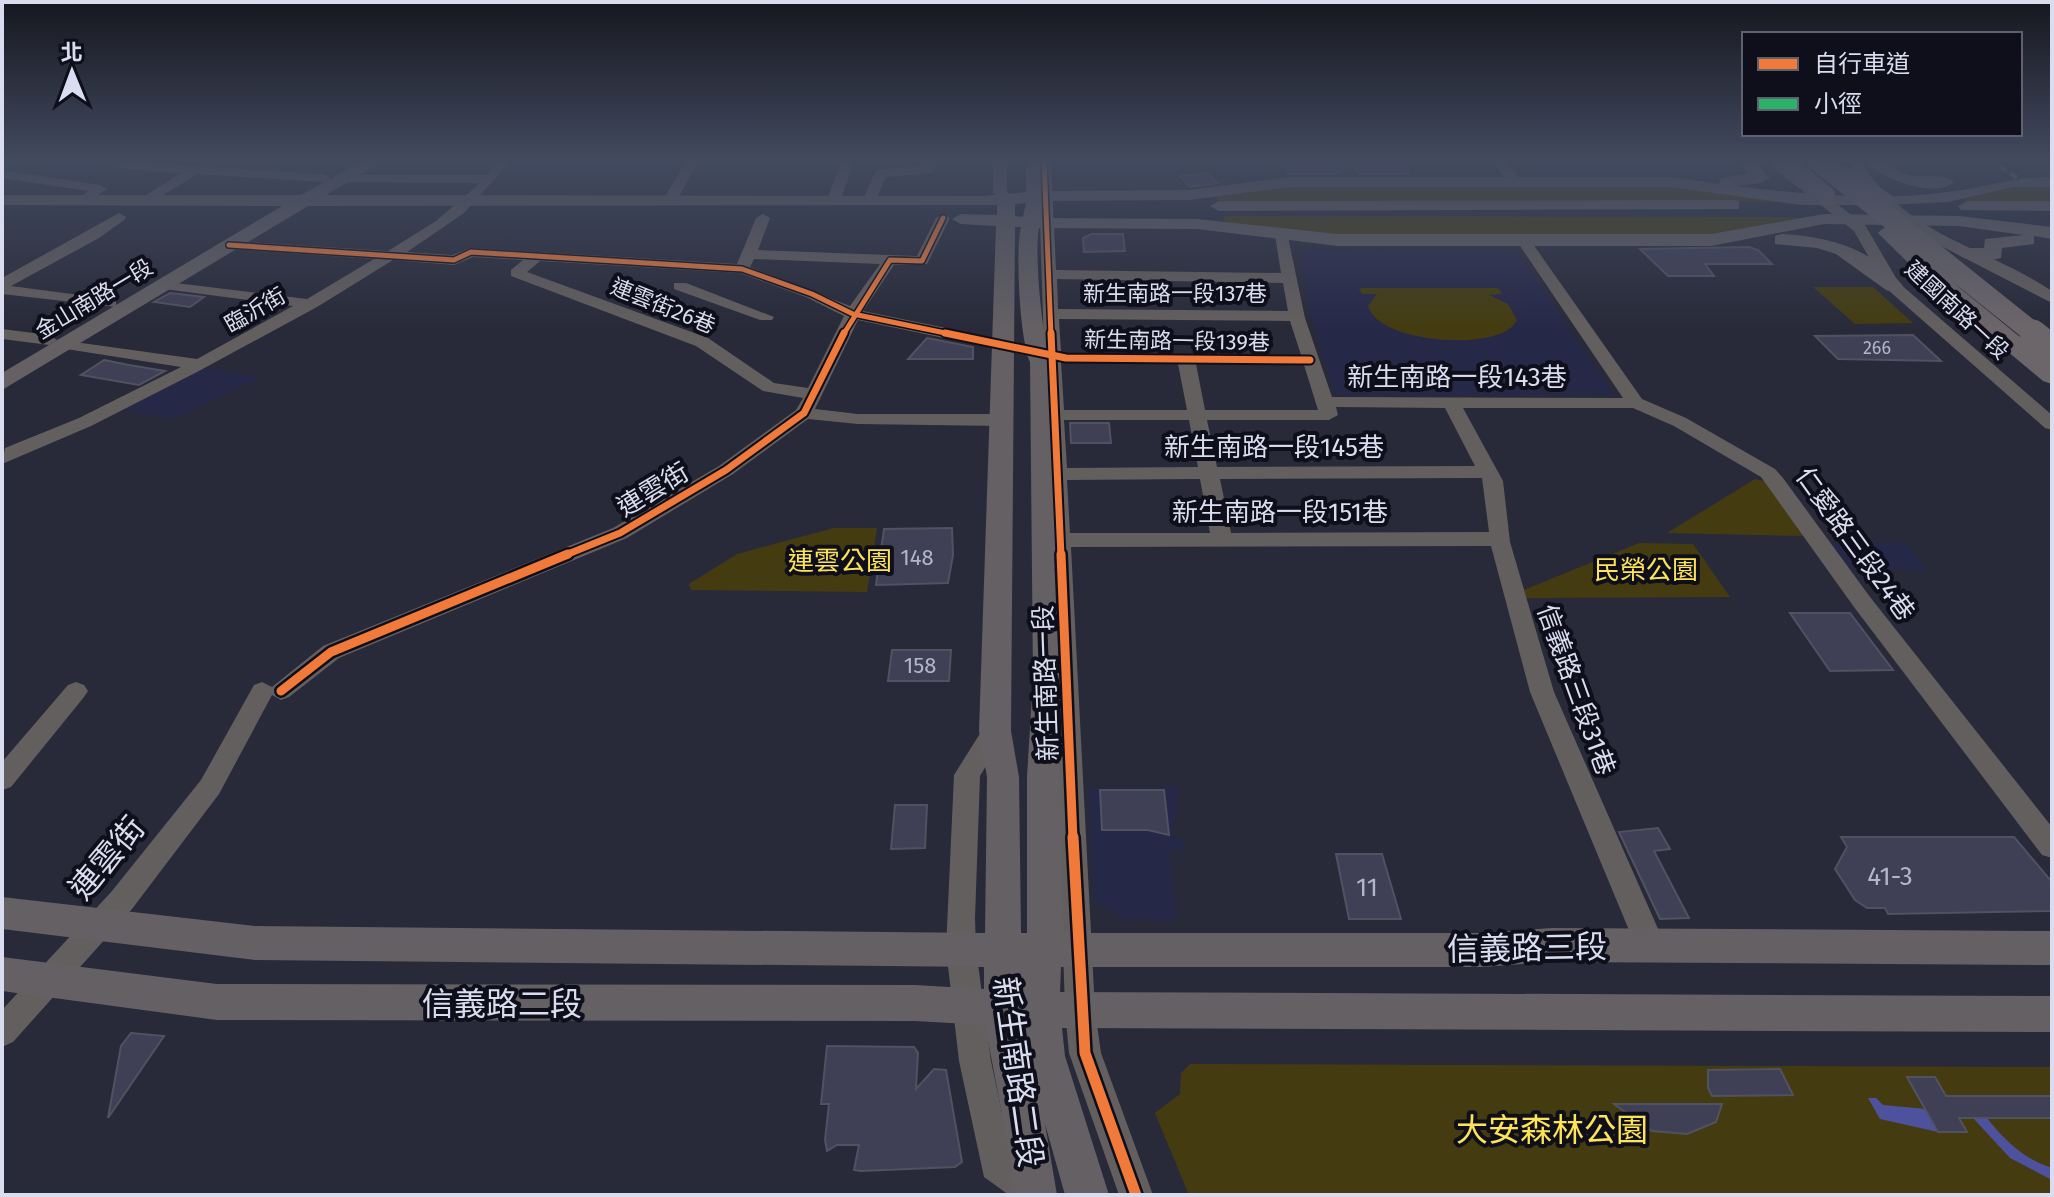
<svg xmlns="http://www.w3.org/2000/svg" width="2054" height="1197" viewBox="0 0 2054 1197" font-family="'Fira Sans','Noto Sans TC',sans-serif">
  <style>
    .built { fill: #262848 }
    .green { fill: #443c10 }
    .water { fill: #4e519d }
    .building { fill: #3f3f55; stroke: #515260; stroke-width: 2 }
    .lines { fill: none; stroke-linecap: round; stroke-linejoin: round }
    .minor { fill: #645f5f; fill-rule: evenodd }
    .major { fill: #646064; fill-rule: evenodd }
    .highway { fill: #6c666a; fill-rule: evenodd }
    .highway-bridge-far1 { stroke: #6c666a; stroke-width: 21 }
    .highway-bridge { stroke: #6c666a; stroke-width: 27 }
    .quiet { stroke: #2db169; stroke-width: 4; stroke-dasharray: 8 4; stroke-linecap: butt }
    .cycleway-far3-casing { stroke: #0e0f1b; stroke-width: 8 }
    .cycleway-far2-casing { stroke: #0e0f1b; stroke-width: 11 }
    .cycleway-far1-casing { stroke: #0e0f1b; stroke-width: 14 }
    .cycleway-casing { stroke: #0e0f1b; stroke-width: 16 }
    .cycleway-far3 { stroke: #f17a3a; stroke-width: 5 }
    .cycleway-far2 { stroke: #f17a3a; stroke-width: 7 }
    .cycleway-far1 { stroke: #f17a3a; stroke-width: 9 }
    .cycleway { stroke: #f17a3a; stroke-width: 11 }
    .labels { text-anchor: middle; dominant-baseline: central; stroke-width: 8; stroke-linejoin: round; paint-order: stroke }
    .far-number-label { font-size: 18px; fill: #b3b6c8 }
    .far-street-label { font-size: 22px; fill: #daddef; stroke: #0e0f1b }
    .number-label { font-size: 22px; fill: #b3b6c8 }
    .street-label { font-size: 26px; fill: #daddef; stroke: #0e0f1b }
    .park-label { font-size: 26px; fill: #fde356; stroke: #0e0f1b }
    .near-number-label { font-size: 26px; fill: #b3b6c8 }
    .near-street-label { font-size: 32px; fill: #daddef; stroke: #0e0f1b }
    .near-park-label { font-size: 32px; fill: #fde356; stroke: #0e0f1b }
  </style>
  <rect width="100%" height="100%" fill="#282a39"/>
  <g class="built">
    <path d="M1304,249L1517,251L1614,395H1335L1311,317L1300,251Z"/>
    <path d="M202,368L261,377L173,419L122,410Z"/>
    <path d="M1827,543H1905L1927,569H1848Z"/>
    <path d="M1179,787L1172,837L1185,840L1183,851H1170L1176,920L1128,919L1107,910L1095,901L1093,887L1089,788Z"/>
  </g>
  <g class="green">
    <path d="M1290,185H1628L1687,187L1780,202H1218L1217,195Z"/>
    <path d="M2052,185V203H1968L1963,199L2017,187Z"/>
    <path d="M1223,216L1796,217L1799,219L1714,235L1321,236L1226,225Z"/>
    <path d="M1813,287H1873L1913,323L1855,324Z"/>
    <path d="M1359,288H1498L1502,294L1489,295L1508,304L1517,320C1504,352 1379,345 1368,306L1377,294H1362Z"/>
    <path d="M1755,479L1767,482L1803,536L1667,533Z"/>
    <path d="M834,528H877L867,592L691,590L689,584L737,554Z"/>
    <path d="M1639,543L1693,544L1730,597L1526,598L1524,590Z"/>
    <path d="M1190,1064L2052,1067V1195H1189L1155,1113L1180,1094L1181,1073Z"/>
  </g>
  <g class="water">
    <path d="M1868,1098H1876L1883,1105L1926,1109L1938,1132L1880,1119Z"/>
    <path d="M1973,1118H1987C2005,1141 2024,1159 2052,1168V1180L2010,1158Z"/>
  </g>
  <g class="building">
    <path d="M1283,160H1402L1409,174H1359L1353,164L1335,174H1288Z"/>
    <path d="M1207,173L1218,183L1190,187L1180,176Z"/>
    <path d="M1092,234H1123L1125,251L1084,252L1083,238Z"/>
    <path d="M1749,247L1758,250L1772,264H1705L1714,276H1668L1640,249Z"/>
    <path d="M170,293L204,297L190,307L154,302Z"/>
    <path d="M1913,335L1941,361L1838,359L1815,336Z"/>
    <path d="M927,338L973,347V359H908Z"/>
    <path d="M104,360L129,365L165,371L139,385L81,375Z"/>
    <path d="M1070,423H1109L1111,443H1071Z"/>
    <path d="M952,528L953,555L948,583L876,585L884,529Z"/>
    <path d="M1790,613H1850L1893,670L1830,671Z"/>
    <path d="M892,650H951L949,681H888Z"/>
    <path d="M1100,790H1164L1169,835L1148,830H1102Z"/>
    <path d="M895,805H927L925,848L891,849Z"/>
    <path d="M1658,828L1670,849L1654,851L1689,918L1660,919L1619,832Z"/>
    <path d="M1841,837H2014L2052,882V911L1888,914L1885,908H1867L1855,900L1835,869L1847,847Z"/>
    <path d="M1336,854H1382L1401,919H1349Z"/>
    <path d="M131,1033L164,1036L108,1118L121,1046Z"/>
    <path d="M827,1046L914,1047L918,1053L916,1089L934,1069L946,1070L962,1162L955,1167L861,1171L854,1170L859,1145H837L827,1151L825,1140L829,1104H821Z"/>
    <path d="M1780,1069L1793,1095L1712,1096L1708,1088V1070Z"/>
    <path d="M1907,1077H1935L1946,1096H2052V1118H1959L1967,1132H1938Z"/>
    <path d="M1614,1104H1722L1716,1122L1687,1134L1652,1131Z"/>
  </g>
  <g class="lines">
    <g class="minor">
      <path d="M85,160L324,174L331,178L324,182L198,174L148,204L141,200L143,197L181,173L130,170Z"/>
      <path d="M499,160H512L464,213L407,252L452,255L471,248L737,264L756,218L763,214L770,218L758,250L917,256L936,218L943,214L950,218L927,264L894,265L863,311L1044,348L1038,160H1051L1056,270L1281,273L1275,235L1287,232L1305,318L1332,397L1623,398L1516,240L1528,237L1642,399L1686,418L1775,469L1783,478L1870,597L2052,827V858L2042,855L1854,607L1761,477L1674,426L1633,408H1463L1503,481L1510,542L1554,692L1666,947L1661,956L1651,960L1641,956L1636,947L1530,692L1491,546L1071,547L1095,1010L1101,1053L1153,1195H1119L1069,1053L1065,1010L1044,359L858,320L815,409L858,414H1002L1011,420L1002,426L858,424L808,419L733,474L627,538L339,658L289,697L281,700L272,695L219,794L132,909L13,1042L2,1047V1010L112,891L201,780L254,685L262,682L272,687L323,646L613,528L719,466L796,410L803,398L763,391L696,346L511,276V270L523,260L473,257L454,265L393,260L317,307L197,372L91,426L2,464L5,448L79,418L181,367L66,349L60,348V340L197,359L293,306L164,289L159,287V281L307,299L374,259L229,249L222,245L229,241L388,251L436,221L480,183L345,182L338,178L340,175H488ZM754,259L880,264L850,306L750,267ZM540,261L740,273L806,297L844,316L808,388L774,383L708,338L527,272ZM1057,279L1283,283L1288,311L1058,309ZM1059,319L1290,321L1301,355L1066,353L1061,352ZM1061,362L1178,364L1187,410H1064ZM1196,364L1304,365L1318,410H1205ZM1336,407L1445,408L1475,466L1217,467L1207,420H1329L1338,415ZM1064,420H1189L1198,467L1067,468ZM1482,478L1489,532L1231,533L1220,479ZM1200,479L1210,533H1070L1067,480Z"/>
      <path d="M686,160H751L745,164L696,165L675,204H665L663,201Z"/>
      <path d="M812,160H855L839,204L827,201L840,164Z"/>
      <path d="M924,160H937L932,173L886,177L874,204L862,201L876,170L922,166Z"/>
      <path d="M993,160H1007V191L1013,199L1011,202H1001L993,192Z"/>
      <path d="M1492,160H1505L1522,182L1520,185H1510Z"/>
      <path d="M1763,160H1778L1865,225L1899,283L2052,415V430L2045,428L1887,289L1854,231Z"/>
      <path d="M1846,160H1859C1911,239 1981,244 2052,291V303L1916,233L1877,200Z"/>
      <path d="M2,170L100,185L107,189L85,204L78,200L88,191L2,178Z"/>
      <path d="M119,213L126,217L124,220L99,238L11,286L110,299L116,301V307L2,294V278Z"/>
      <path d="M674,283H686L774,317L772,320H760L674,289Z"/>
      <path d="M2,329L49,335L57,340L49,345L2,339Z"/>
      <path d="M76,682L84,685L88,691L84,697L11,787L2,790V762L68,685Z"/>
      <path d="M995,722L1004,724L1007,731L980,776L975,918L976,949L991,1061L1011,1155L1045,1180L1049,1195H1009L984,1177L959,1061L946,949L954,775L986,724Z"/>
    </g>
    <g class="major">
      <path d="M364,160H385L326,195L983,196L1026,192V160H1042L1043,191L1189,190L1290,177H1671L1719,184L1721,178L1748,174L1736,160H1754L1770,178L1761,183L1737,186C1806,195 1879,201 1948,192C1987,187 2011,177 2052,177V187H2014L1948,202L1886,205H1801L1671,187H1290L1189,200L1044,201L1041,218L1197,219L1338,234H1711L1824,214L1959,216L2052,227V239L2034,236V244L2002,248L2001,258C1988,261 1967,263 1958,254L1967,248H1984L1985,239L2023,235L1959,226L1824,224L1711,246H1338L1197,229L1039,228C1034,251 1042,343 1052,362L1063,680L1059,776L1064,933H1482L1552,928L2052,931V965L1552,962L1482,967H1061L1060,992L2052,996V1032L1062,1028L1065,1056L1109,1195H1065L1045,1124L1057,1195H1013L1010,1156L985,1025L915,1021L217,1020L2,991V957L217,984L915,985L984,989V967L255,960L2,929V897L255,926L985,933L987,777L979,731L996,226L961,224L952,219L961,214L997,215V205L308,206L2,390V373L282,206L2,205V195H301ZM1026,203L1023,217L1015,216V204ZM1015,227H1021C1015,250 1020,342 1030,362L1033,680L1027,776V933H1021L1019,777L1011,731Z"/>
      <path d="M1862,160C1889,160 1889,169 1910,175C1925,179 1942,172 1954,182C1934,200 1879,177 1862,160Z"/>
      <path d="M1733,200L1739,201V209L1219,211L1210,206L1219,201Z"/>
      <path d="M1967,201H2052V211L1961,210L1958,206Z"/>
      <path d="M1782,234C1827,236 1874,249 1903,286L1893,292L1886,290L1836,254L1817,248L1775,244V236Z"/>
    </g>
    <g class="highway">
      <path d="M1777,160H1798L1834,190L1837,201L1834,205H1820L1817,196Z"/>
      <path d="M1846,166L1893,196L1896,200L1893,204H1879L1839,176L1836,172L1839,168Z"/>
      <path d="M1889,227L1896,229L1961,289L2052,363V384L2043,381L1945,299L1882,237L1878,233L1882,229Z"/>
    </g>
    <path class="highway-bridge-far1" d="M1817,160L2036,335"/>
    <path class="highway-bridge" d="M2033,333L2052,348"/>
    <path class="quiet" d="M1990,160L2024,182"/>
    <g class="cycleway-far3-casing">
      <g id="cycleway-far3">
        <path d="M1044,160L1051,335"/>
        <path d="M229,245L454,260L471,252L742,269L812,294L853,314L955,335"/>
        <path d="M843,335L890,260L922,261L943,218"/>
      </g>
    </g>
    <g class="cycleway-far2-casing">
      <g id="cycleway-far2">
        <path d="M945,333L1066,358L1310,360"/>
        <path d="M1051,333L1061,556"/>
        <path d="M563,556L620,533L726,470L804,413L844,333"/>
      </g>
    </g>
    <g class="cycleway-far1-casing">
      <g id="cycleway-far1">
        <path d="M1061,554L1073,839"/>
        <path d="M281,691L331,652L568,554"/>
      </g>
    </g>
    <g class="cycleway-casing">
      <path id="cycleway" d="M1073,837L1085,1053L1136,1195"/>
    </g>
    <use href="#cycleway-far3" class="cycleway-far3"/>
    <use href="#cycleway-far2" class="cycleway-far2"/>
    <use href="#cycleway-far1" class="cycleway-far1"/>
    <use href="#cycleway" class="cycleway"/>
  </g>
  <linearGradient id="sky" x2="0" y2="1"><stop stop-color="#16171f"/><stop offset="0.49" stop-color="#424a5f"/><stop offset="1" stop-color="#424a5f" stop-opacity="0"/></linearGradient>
  <rect width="2054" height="328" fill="url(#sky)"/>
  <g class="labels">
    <g class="far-number-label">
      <text x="1877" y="348">266</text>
    </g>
    <g class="far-street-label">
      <text x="1175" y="293">新生南路一段137巷</text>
      <text transform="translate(94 299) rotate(-31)">金山南路一段</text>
      <text transform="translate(663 306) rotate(22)">連雲街26巷</text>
      <text transform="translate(255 310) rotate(-30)">臨沂街</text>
      <text transform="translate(1957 310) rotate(43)">建國南路一段</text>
      <text transform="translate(1177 341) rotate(1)">新生南路一段139巷</text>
    </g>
    <g class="number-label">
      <text x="917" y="557">148</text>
      <text x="920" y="665">158</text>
    </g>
    <g class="street-label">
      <text x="1457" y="377">新生南路一段143巷</text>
      <text x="1274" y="447">新生南路一段145巷</text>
      <text transform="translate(653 490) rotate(-31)">連雲街</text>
      <text x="1280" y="512">新生南路一段151巷</text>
      <text transform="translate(1855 544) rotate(54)">仁愛路三段24巷</text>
      <text transform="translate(1046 683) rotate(-92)">新生南路一段</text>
      <text transform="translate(1576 690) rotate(70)">信義路三段31巷</text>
    </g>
    <g class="park-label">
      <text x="840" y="561">連雲公園</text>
      <text x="1646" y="570">民榮公園</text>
    </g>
    <g class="near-number-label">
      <text x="1890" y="876">41-3</text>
      <text x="1367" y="887">11</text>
    </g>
    <g class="near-street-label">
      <text transform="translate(107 858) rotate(-50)">連雲街</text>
      <text transform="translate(1527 948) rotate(-1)">信義路三段</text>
      <text x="502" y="1004">信義路二段</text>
      <text transform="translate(1018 1072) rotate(82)">新生南路二段</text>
    </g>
    <g class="near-park-label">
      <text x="1552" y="1130">大安森林公園</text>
    </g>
  </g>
  <rect width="2054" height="1197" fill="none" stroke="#daddef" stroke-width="8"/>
  <rect x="1742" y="32" width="280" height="104" fill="#0e0f1b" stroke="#606170" stroke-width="2"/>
  <rect x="1758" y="58" width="40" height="12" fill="#f17a3a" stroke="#606170" stroke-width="2"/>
  <text x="1814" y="72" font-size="24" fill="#daddef">自行車道</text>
  <rect x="1758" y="98" width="40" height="12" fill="#2db169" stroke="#606170" stroke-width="2"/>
  <text x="1814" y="112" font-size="24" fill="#daddef">小徑</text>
  <g transform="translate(72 72) rotate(359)" stroke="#0e0f1b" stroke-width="6" paint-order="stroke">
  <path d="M0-6L14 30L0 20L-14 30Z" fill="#daddef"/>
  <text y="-12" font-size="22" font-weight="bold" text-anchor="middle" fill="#daddef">北</text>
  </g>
</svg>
